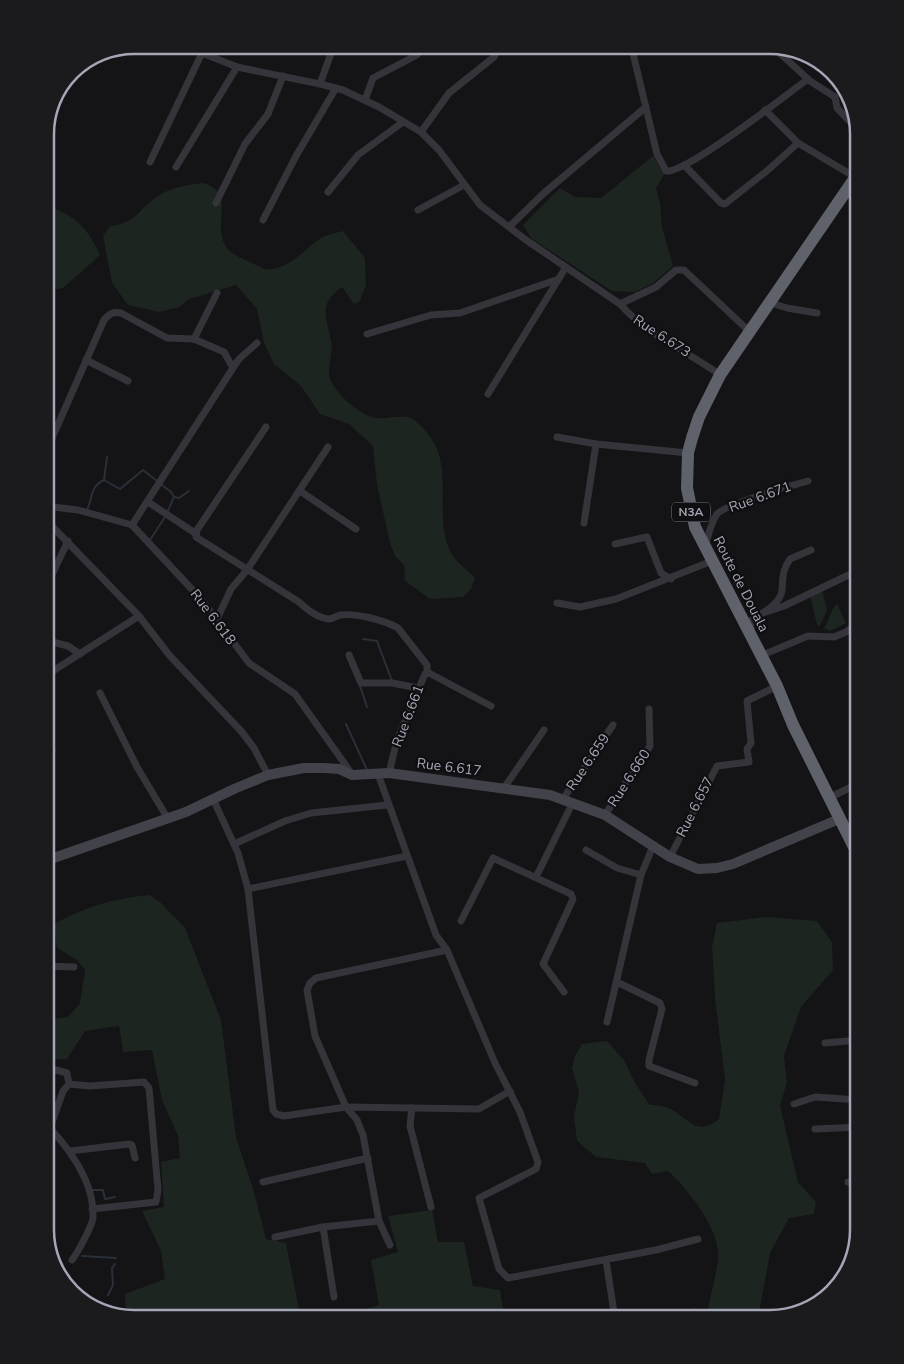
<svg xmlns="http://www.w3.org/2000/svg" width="904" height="1364" viewBox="0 0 904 1364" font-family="'Nunito Sans',sans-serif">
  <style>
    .green { fill: #1d2520 }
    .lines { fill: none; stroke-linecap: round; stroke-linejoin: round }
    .stream { stroke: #293039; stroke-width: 2 }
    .street { stroke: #34343a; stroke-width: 7 }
    .secondary { stroke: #42434a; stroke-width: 10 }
    .highway { stroke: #60626b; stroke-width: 12 }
    .labels { text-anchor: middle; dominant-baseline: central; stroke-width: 4.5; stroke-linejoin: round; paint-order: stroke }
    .shield { fill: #0f0e10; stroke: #787984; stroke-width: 1 }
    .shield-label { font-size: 12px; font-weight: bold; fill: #a5a7b6 }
    .street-label { font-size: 14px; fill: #a5a7b6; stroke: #0f0e10 }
    .rim { fill: none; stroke: #a5a7b6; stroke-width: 2.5 }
  </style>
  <rect width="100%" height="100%" fill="#141315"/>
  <g class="green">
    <path d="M653,156L664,175L656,188L660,203L662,227L673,266L653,283L635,292L612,291L532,239L523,225L560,188L575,197L601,198Z"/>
    <path d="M203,183C238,193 210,225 227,248C234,257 254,263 264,269C286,272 302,252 318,240C324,235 336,233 343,231L365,258L366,285L360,301L354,304L342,287C318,304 326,316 331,340C334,352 327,365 330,378C335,393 361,417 377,418C387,419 398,415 407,417C418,419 428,433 434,443C453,475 431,531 456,560C462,567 469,571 475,578L471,589L463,597L430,599L405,581L404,565L395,556L390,543L377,485L373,446L349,424L320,414L301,386L274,364L264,343L257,309L236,285L189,299L179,307L159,312L128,305L112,283L103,236L110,226C134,224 138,211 155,198C167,188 187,185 203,183Z"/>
    <path d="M45,205C75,215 87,227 100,255L63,288L45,291Z"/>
    <path d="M822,589L827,610L820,626L817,625L810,595Z"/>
    <path d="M837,604L846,623L830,631L824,628C830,620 830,610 837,604Z"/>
    <path d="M149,895L160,902L185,928L221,1020L236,1137L254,1192L266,1239L286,1243L301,1319L126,1318L125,1294L165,1279L161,1251L142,1211L164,1207L161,1162L180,1158L178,1136L162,1100L152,1050L123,1052L119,1026L85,1031L67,1059L45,1060V1020L68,1017L80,1003L85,970L77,960L57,948L54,924C84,907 115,898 149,895Z"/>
    <path d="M767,917L817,921L832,942L833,970L801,1007L784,1056L787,1082L780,1106L798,1182L816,1202L814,1214L789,1218L770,1253L758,1319H706C709,1299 716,1279 718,1259C721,1230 688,1189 668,1171L652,1174L645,1163L596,1157L577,1141L574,1117L579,1092L572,1068L575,1056L582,1044L607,1041L624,1060L635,1083L650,1105C654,1105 659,1105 663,1106C686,1112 694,1140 719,1119L725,1080L715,998L712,947L717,923Z"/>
    <path d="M432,1210L438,1242H464L473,1286L500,1290L504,1315L489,1319H330L379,1305L371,1260L398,1252L388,1216Z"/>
  </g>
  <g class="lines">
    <g class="stream">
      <path d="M104,480L120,489L143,470L171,492L174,497"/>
      <path d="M104,480L107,457"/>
      <path d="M174,497L179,498L189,491"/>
      <path d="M87,510C93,499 89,487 104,480"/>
      <path d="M167,513L174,497"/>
      <path d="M150,540L165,517"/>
      <path d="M363,639L377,641L392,681"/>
      <path d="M360,686L367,707"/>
      <path d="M346,724L367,770"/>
      <path d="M92,1190H103L105,1199L115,1197"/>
      <path d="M82,1256L116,1258"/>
      <path d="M108,1295L113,1285L112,1268L115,1264"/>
    </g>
    <g class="street">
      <path d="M191,45L202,53L237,67L320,84L343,90L379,107L421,132L439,150L480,205L526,240L620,304"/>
      <path d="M631,45L657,154L666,171C686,174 787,94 808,79"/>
      <path d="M771,45L810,81L835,97L837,108L858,130"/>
      <path d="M780,54L785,48"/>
      <path d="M320,84L334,45"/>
      <path d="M365,100L373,78L417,55L424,45"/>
      <path d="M765,110L798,143L855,177"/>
      <path d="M421,132L449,93L494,57L499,45"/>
      <path d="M150,162L202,53"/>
      <path d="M684,165L721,203L725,204L768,170L798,143"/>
      <path d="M176,167L237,67"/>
      <path d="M328,192L358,155L403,122"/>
      <path d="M216,203L245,144L268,114L283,76"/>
      <path d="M418,210L464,185"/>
      <path d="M263,220L296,156L336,88"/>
      <path d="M510,226L544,193L646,107"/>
      <path d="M771,303L787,308L817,313"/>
      <path d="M367,334L431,315L460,313L556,280"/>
      <path d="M194,339L217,293"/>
      <path d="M86,360L128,381"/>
      <path d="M720,375C687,351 647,335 620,304L656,287L676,270H684L751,333"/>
      <path d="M488,394L566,267"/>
      <path d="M45,423L55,427"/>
      <path d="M266,427L197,530L196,537L299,602C307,609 317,618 329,619C333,619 337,616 340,615C356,613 384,620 398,628L427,665V673"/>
      <path d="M557,437L596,444L688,453"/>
      <path d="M45,454L104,320C109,314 113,311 121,313L167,338L194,339L224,352L233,368L239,359L257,343"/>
      <path d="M300,491L356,529"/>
      <path d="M148,502L195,533"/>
      <path d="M45,506L78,510L132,525L201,599L249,663L295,694L352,774"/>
      <path d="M45,519L139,616L170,656L241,731L254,748L268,775"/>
      <path d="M584,523L596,444"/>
      <path d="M132,525L233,368"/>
      <path d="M615,544L647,537L661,573L671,579"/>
      <path d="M705,547C708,537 711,522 717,514C727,503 791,486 808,481"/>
      <path d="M45,589L68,541"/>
      <path d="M557,603L580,607L616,599L712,561"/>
      <path d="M766,612L784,606L859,570"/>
      <path d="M217,619L231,589L247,570L328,447"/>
      <path d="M751,628L750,621C761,614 781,604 782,590C783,577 782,571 790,559L811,550"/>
      <path d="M45,640L68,646L80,654"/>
      <path d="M349,655L361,683H392L418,688"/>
      <path d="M760,656L808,636L834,637L846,632L859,622"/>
      <path d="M45,676L139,616"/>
      <path d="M100,693L137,767L168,819"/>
      <path d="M45,760L51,755L52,750L45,741"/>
      <path d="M389,773L397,740L425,674L429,673L491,706"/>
      <path d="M378,774L436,935L447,950L495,1063L520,1112L538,1162L536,1169L479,1198L499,1269L508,1278L656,1250L698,1239"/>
      <path d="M504,788L544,730"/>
      <path d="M829,798L859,783"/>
      <path d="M213,799L238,853L248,889L273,1110L276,1114L284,1116L346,1107L479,1109L510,1091"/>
      <path d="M563,799L613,725"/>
      <path d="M605,815L650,746L649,709"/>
      <path d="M234,844L285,821L311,813L387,805"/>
      <path d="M586,850L617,868L641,875"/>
      <path d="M670,857L717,766L749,762L747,749L751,743L747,701L777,686"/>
      <path d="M536,877L573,802"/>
      <path d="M248,889L407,856"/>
      <path d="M461,921L493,858L571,894L573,899L543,964L564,992"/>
      <path d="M45,966L74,967"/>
      <path d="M617,982L660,1003L662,1009L649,1060V1066L695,1083"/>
      <path d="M607,1022L641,875L653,846"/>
      <path d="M825,1043L859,1040"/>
      <path d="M45,1067L67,1073L69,1084L90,1086L144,1082L149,1088L158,1190L156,1202L92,1209"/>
      <path d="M794,1104L815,1097L859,1100"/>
      <path d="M412,1108L410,1126L431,1207"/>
      <path d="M45,1127L50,1128C71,1151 95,1184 93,1218C92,1226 78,1252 72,1260"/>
      <path d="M50,1128L63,1091L69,1084"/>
      <path d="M815,1129L859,1127"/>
      <path d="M70,1151L129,1144L132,1145L135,1158"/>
      <path d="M263,1182L368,1158"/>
      <path d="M848,1182L859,1180"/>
      <path d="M45,1220H49"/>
      <path d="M323,1227L334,1297"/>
      <path d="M275,1237L323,1227L379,1221"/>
      <path d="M390,1245L379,1221L363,1135L357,1120L346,1107L315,1036L307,990L310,983L316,978L447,950"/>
      <path d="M854,1251V1237"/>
      <path d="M606,1260L615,1319"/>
      <path d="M650,1319L694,1312"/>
    </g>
    <path class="secondary" d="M45,861L186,812L234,789L268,775L304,768H324L339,769L352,775L389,773L550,795L605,815L670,857L698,869L717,868L733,864L839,819"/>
    <path class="highway" d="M859,857L793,725L777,686L695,527L687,488L688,453L692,438L699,417L720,375L859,172"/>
  </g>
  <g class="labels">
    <rect class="shield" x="672" y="502.5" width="38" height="19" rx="4"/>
    <g class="shield-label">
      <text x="691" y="512">N3A</text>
    </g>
    <g class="street-label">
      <text transform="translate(662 336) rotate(33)">Rue 6.673</text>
      <text transform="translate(760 497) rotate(-20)">Rue 6.671</text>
      <text transform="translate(741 584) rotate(63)">Route de Douala</text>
      <text transform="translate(213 617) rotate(53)">Rue 6.618</text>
      <text transform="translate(408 716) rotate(-69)">Rue 6.661</text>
      <text transform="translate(588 762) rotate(-56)">Rue 6.659</text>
      <text transform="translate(449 767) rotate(7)">Rue 6.617</text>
      <text transform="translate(629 778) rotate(-57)">Rue 6.660</text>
      <text transform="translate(695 807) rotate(-63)">Rue 6.657</text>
    </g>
  </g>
  <path d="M0 0H904V1364H0ZM134 54H770A80 80 0 0 1 850 134V1230A80 80 0 0 1 770 1310H134A80 80 0 0 1 54 1230V134A80 80 0 0 1 134 54Z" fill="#1b1a1d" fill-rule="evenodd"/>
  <path class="rim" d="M134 54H770A80 80 0 0 1 850 134V1230A80 80 0 0 1 770 1310H134A80 80 0 0 1 54 1230V134A80 80 0 0 1 134 54Z"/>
</svg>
